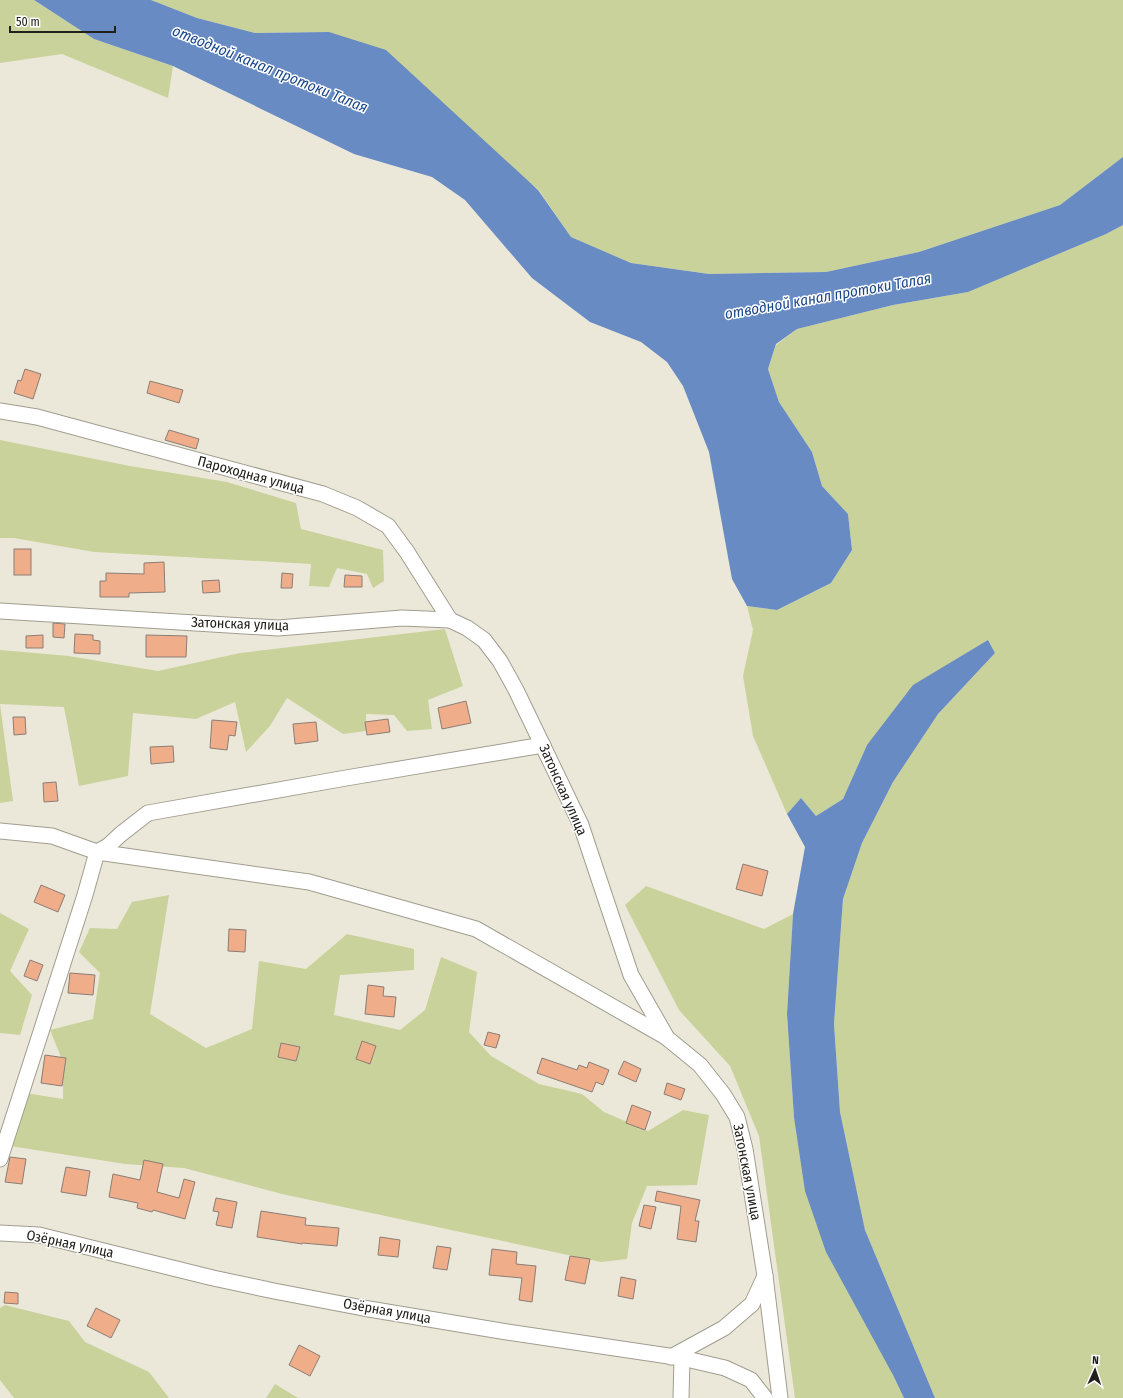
<svg xmlns="http://www.w3.org/2000/svg" width="1123" height="1398" viewBox="0 0 1123 1398" font-family="'Fira Sans Condensed',sans-serif">
  <style>
    .green { fill: #cad29b }
    .water { fill: #678bc2 }
    .building { fill: #efad89; stroke: #8b7d76 }
    .lines { fill: none; stroke-linecap: round; stroke-linejoin: round }
    .minor-casing { stroke: #a09d8f; stroke-width: 17 }
    .minor { stroke: #fff; stroke-width: 15 }
    .labels { text-anchor: middle; dominant-baseline: central; stroke-width: 3; stroke-linejoin: round; paint-order: stroke }
    .street-label { font-size: 14px; fill: #22201b; stroke: #fff }
    .water-label { font-size: 15px; font-style: italic; fill: #1a478a; stroke: #fff }
  </style>
  <rect width="100%" height="100%" fill="#ece8d9"/>
  <g class="green">
    <path d="M0,0H34L94,39L173,66L168,98L62,54L0,63Z"/>
    <path d="M151,0H1123V157L1060,205L919,252L826,272L709,274L631,263L571,237L538,189L329,32L255,33L197,18Z"/>
    <path d="M1123,225V1398H935L865,1230L840,1112L834,1024L843,899L862,843L893,782L938,714L995,653L988,640L867,745L843,799L816,816L801,798L787,814L753,736L743,676L753,630L747,606L777,610L831,583L852,550L848,514L822,486L812,452L779,402L768,369L776,345L797,329L893,305L968,292L1106,234Z"/>
    <path d="M0,440L130,466L227,482L296,503L301,529L383,550L384,581L373,588L367,574L337,568L329,587L309,586L311,564L94,552L14,538H0Z"/>
    <path d="M445,629L463,686L428,700L432,729L407,731L394,715L366,714V731L343,734L287,698L270,726L246,752L235,702L196,719L133,713L128,776L79,786L64,707L0,704L13,801L0,803V650L69,656L158,671L240,653Z"/>
    <path d="M646,886L764,929L793,914L787,1014L794,1117L893,1375L904,1398H795L759,1136L730,1066L679,1010L625,905Z"/>
    <path d="M169,895L150,1014L206,1048L252,1029L259,961L306,969L347,934L414,949V970L340,975L334,1015L400,1030L425,1010L441,957L477,972L469,1032L491,1056L539,1084L582,1094L604,1112L648,1131L683,1110L709,1115L697,1185L647,1186L632,1223L627,1259L601,1262L282,1194L184,1168L125,1164L10,1146L26,1093L63,1099V1062L50,1030L93,1019L100,973L79,952L90,928L117,929L132,902Z"/>
    <path d="M0,913L29,929L10,971L32,995L20,1035L0,1033Z"/>
    <path d="M5,1305L69,1321L85,1342L149,1372L169,1398H14L0,1380V1308Z"/>
    <path d="M275,1384L298,1398H266Z"/>
  </g>
  <g class="water">
    <path d="M34,0H151L197,18L255,33L329,32L386,50L538,190L571,237L631,263L709,274L826,272L919,252L1060,205L1123,157V225L1106,234L968,292L893,305L797,329L776,344L768,369L779,402L812,452L822,486L848,514L852,550L831,583L777,610L747,606L732,579L709,452L683,386L667,362L641,342L590,322L532,278L465,200L432,177L354,154L173,66L94,39Z"/>
    <path d="M988,640L995,653L938,714L893,782L862,843L843,899L834,1024L840,1112L865,1230L935,1398H904L893,1375L826,1252L805,1191L794,1117L787,1014L793,914L805,847L787,814L801,798L816,816L843,799L867,745L913,685Z"/>
  </g>
  <g class="building">
    <path d="M25,369L41,374L33,399L14,393L18,380L21,381Z"/>
    <path d="M150,381L183,390L179,403L147,393Z"/>
    <path d="M169,430L199,439L196,449L165,440Z"/>
    <rect x="14" y="549" width="17" height="26"/>
    <path d="M164,562L165,592L129,593V597H100V581H106V573L144,574V563Z"/>
    <path d="M282,573L293,574L292,588H281Z"/>
    <path d="M345,575L362,576V587H344Z"/>
    <path d="M219,580L220,592L203,593L202,581Z"/>
    <path d="M53,623L65,624L64,638L53,637Z"/>
    <path d="M75,634L93,635V640L100,641V654L74,653Z"/>
    <path d="M43,635V648H26V636Z"/>
    <path d="M146,635L187,636L186,657H146Z"/>
    <path d="M466,701L471,723L442,729L438,708Z"/>
    <path d="M13,717H25L26,734L14,735Z"/>
    <path d="M388,719L390,732L367,735L365,722Z"/>
    <path d="M212,720L237,722L235,736L229,735L227,750L210,748Z"/>
    <path d="M316,722L318,741L295,744L293,724Z"/>
    <path d="M173,746L174,762L151,764L150,747Z"/>
    <path d="M56,782L58,801L44,802L43,783Z"/>
    <path d="M743,864L768,871L762,896L736,889Z"/>
    <path d="M41,885L65,895L58,912L34,902Z"/>
    <path d="M229,929L246,930L245,952L228,951Z"/>
    <path d="M30,960L43,965L37,981L24,976Z"/>
    <path d="M70,973L95,975L93,995L68,993Z"/>
    <path d="M368,985L384,987L383,996L396,997L394,1017L365,1014Z"/>
    <path d="M488,1032L500,1035L496,1048L484,1045Z"/>
    <path d="M362,1041L376,1046L370,1064L356,1059Z"/>
    <path d="M281,1043L300,1047L296,1061L278,1057Z"/>
    <path d="M45,1055L66,1058L62,1086L41,1083Z"/>
    <path d="M542,1058L577,1070L579,1065L587,1068L589,1062L609,1070L603,1085L596,1082L592,1092L537,1073Z"/>
    <path d="M624,1061L641,1069L636,1082L618,1074Z"/>
    <path d="M667,1083L685,1089L681,1100L664,1094Z"/>
    <path d="M632,1105L651,1112L645,1130L626,1123Z"/>
    <path d="M10,1157L26,1159L22,1184L5,1182Z"/>
    <path d="M144,1160L163,1164L157,1192L179,1198L184,1179L195,1182L185,1219L153,1210L152,1212L137,1208L138,1203L109,1197L113,1174L140,1180Z"/>
    <path d="M66,1167L90,1171L86,1196L61,1192Z"/>
    <path d="M657,1191L700,1200L695,1221H699L696,1242L677,1239L681,1206L655,1201Z"/>
    <path d="M216,1198L237,1202L232,1228L216,1225L219,1212L213,1211Z"/>
    <path d="M644,1205L656,1207L651,1229L639,1226Z"/>
    <path d="M261,1211L306,1218L305,1225L339,1228L337,1246L302,1243V1244L257,1237Z"/>
    <path d="M380,1237L400,1240L398,1257L378,1255Z"/>
    <path d="M437,1246L451,1248L447,1270L433,1268Z"/>
    <path d="M492,1249L517,1252L516,1264L536,1266L532,1302L519,1300L522,1278L489,1275Z"/>
    <path d="M570,1256L590,1259L585,1284L565,1280Z"/>
    <path d="M621,1277L636,1280L633,1299L618,1296Z"/>
    <path d="M5,1292L18,1293V1304L4,1303Z"/>
    <path d="M96,1308L120,1320L111,1338L87,1326Z"/>
    <path d="M299,1345L320,1356L310,1376L289,1365Z"/>
  </g>
  <g class="lines">
    <g class="minor-casing">
      <g id="minor">
        <path d="M0,411L37,417L323,494L357,508L388,526L407,552L450,620"/>
        <path d="M0,611L278,628L402,618L450,620L467,628L484,640L500,661L516,690L581,825L631,975L667,1038L700,1065L723,1094L737,1117L745,1149L765,1276L780,1398"/>
        <path d="M0,831L52,836L97,852L309,882L476,929L666,1037"/>
        <path d="M0,1159L85,895L97,852L108,846L121,834L148,813L346,778L543,745"/>
        <path d="M0,1233L39,1235L213,1278L274,1291L363,1308L507,1332L682,1358L725,1368L751,1380L765,1398"/>
        <path d="M671,1357L724,1328L752,1304L765,1276"/>
        <path d="M681,1398L682,1358"/>
      </g>
    </g>
    <use href="#minor" class="minor"/>
  </g>
  <g class="labels">
    <g class="street-label">
      <text transform="translate(251 475) rotate(15)">Пароходная улица</text>
      <text transform="translate(240 624) rotate(2)">Затонская улица</text>
      <text transform="translate(563 790) rotate(66)">Затонская улица</text>
      <text transform="translate(747 1172) rotate(79)">Затонская улица</text>
      <text transform="translate(70 1244) rotate(12)">Озёрная улица</text>
      <text transform="translate(387 1311) rotate(10)">Озёрная улица</text>
    </g>
    <g class="water-label">
      <text transform="translate(270 69) rotate(22)">отводной канал протоки Талая</text>
      <text transform="translate(828 296) rotate(-10)">отводной канал протоки Талая</text>
    </g>
  </g>
  <g transform="translate(1095 1370) rotate(3)" stroke="#ffffff" stroke-width="3" paint-order="stroke">
  <path d="M0-3L7 15L0 10L-7 15Z" fill="#22201b"/>
  <text y="-6" font-size="11" font-weight="bold" text-anchor="middle" fill="#22201b">N</text>
  </g>
  <path d="M10 26v6h105v-6" fill="none" stroke="#22201b" stroke-width="2"/>
  <text x="16" y="26" font-size="12" fill="#22201b" stroke="#ffffff" stroke-width="3" paint-order="stroke">50 m</text>
</svg>
